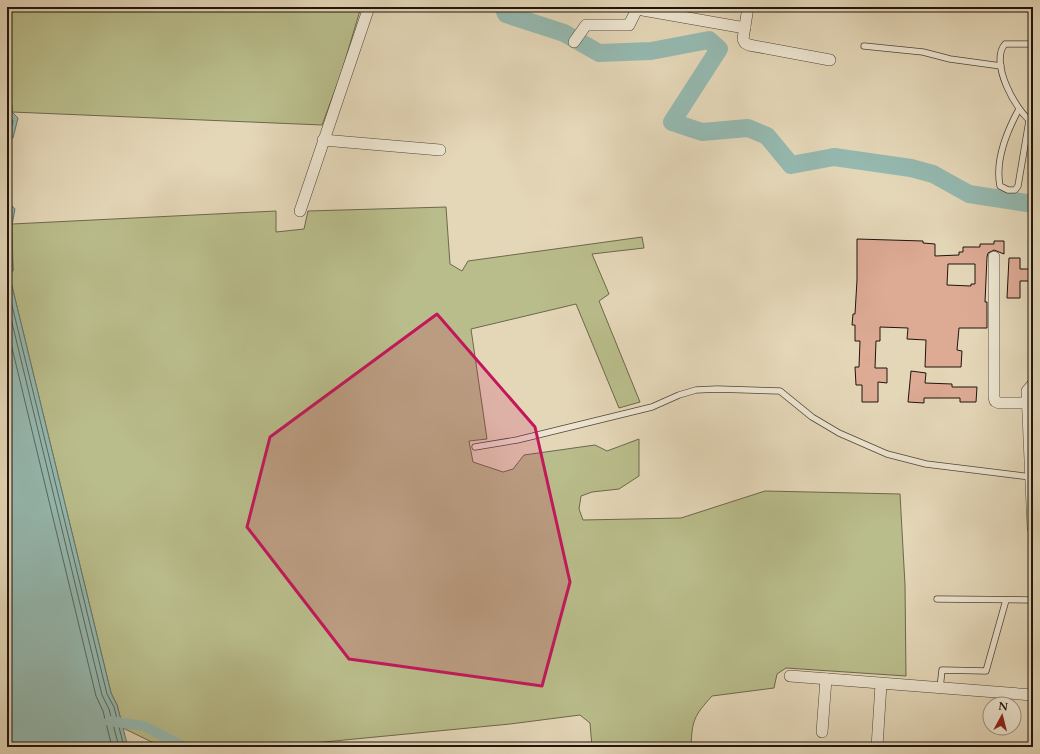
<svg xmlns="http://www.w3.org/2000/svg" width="1040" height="754" viewBox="0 0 1040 754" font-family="Cardo,serif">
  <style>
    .green { fill: #b9bd8b; stroke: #6c684c }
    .water { fill: #95b9b0; stroke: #66776f }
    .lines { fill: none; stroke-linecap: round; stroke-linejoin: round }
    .shore { stroke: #5a665f; stroke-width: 1 }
    .canal { stroke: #95b9b0; stroke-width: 10 }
    .river { stroke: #95b9b0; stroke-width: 18 }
    .building { fill: #ddaa94; stroke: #1f140e; fill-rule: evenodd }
    .service-casing { stroke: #504538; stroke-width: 7 }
    .minor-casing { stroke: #504538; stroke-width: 12 }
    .service { stroke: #ede5d1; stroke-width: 5.5 }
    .minor { stroke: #ede5d1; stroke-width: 11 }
    .marked { fill: #c2185b; fill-opacity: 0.2; stroke: #c2185b; stroke-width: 3; stroke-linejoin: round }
  </style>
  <rect width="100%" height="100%" fill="#e4d7b8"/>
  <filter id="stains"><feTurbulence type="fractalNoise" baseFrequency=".005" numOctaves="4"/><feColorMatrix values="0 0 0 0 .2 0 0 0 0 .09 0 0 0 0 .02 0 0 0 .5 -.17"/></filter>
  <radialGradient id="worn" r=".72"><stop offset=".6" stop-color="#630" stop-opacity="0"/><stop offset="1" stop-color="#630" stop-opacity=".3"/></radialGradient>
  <g class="green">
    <path d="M7,7H361L341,74L322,125L12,112Z"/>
    <path d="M446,207L450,264L462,271L468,261L642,237L644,248L592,254L609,294L599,301L640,402L619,408L576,304L471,329L487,439L469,441L473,462L503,472L513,469L524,455L595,445L607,451L639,439V476L619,489L592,492L581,496L579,509L583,520L681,518L765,491L900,494L905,585L906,676L786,668L777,674L774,688L712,696C694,716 692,720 691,747H592L590,723L580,715L510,724L303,744L297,747H162L123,728L117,705L111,693L11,282L7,281V275L13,271L12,224L276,211V232L304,229L308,211Z"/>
  </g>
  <g class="water">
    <path d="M7,29L12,112L18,118L13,138L7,137Z"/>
    <path d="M7,201L15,209L11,230L13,271L7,275Z"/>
    <path d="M7,279V281L11,282L111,693L117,705L128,747H7Z"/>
  </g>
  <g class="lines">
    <g class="shore">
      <path d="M7,96L8,113L13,121L10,132L7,134"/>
      <path d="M7,285L107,694L114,707L124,747"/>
      <path d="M7,302L102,695L109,709L119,747"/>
      <path d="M7,327L96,696L103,711L112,747"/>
    </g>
    <path class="canal" d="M109,721L144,726L185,747"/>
    <path class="river" d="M503,7L506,14L564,33L599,53L651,51L709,40L719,49L672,122L702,132L748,128L767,136L791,165L834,157L911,168L933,174L969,194L1033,204"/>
  </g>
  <g class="building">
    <path d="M857,239L923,241V243L935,244V256L959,255V252H963V247H980V244H994V241H1004V254L994,250L988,253L987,257L985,302H987V328H959L957,350L962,351L961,367H925L926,340L907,339L908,328L880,327V341H876L875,368H887V383L878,382V402H862V385H856L855,367H859L860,341H855V325H852L853,314H855L857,280ZM948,264H975V284H971V286L947,285Z"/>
    <path d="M1009,258H1020V269H1032V281H1020V298H1007Z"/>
    <path d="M911,371L926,373L925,383L952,384V387H977L976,402H960V398H924V403L908,402Z"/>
  </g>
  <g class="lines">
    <g class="service-casing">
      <g id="service">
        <path d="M1033,44H1005C989,62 1016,112 1033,123"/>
        <path d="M864,46L923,52L950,59L1001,66"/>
        <path d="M1019,109C1007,131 995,161 1000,186L1008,190H1015L1018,186L1029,121"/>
        <path d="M475,447L517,440L652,407L679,395L696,390L717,389L780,391L812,417L839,433L887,454L926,464L1031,477"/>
        <path d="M937,599L1033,600"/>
        <path d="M940,688L942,670L986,671L1006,600"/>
      </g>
    </g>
    <g class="minor-casing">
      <g id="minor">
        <path d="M748,7L743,39L745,43L749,45L830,60"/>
        <path d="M574,42L586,25H629L637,9L745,28"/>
        <path d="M323,140L440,150"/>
        <path d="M300,211L369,7"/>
        <path d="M994,257V397L995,401L999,403H1027"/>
        <path d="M1033,384L1027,391L1033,528"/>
        <path d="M790,676L1033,695"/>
        <path d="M822,732L826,679"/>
        <path d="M877,747L881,684"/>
      </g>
    </g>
    <use href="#service" class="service"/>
    <use href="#minor" class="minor"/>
  </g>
  <path class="marked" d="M437,314L535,427L570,582L542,686L349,659L247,527L270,437Z"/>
  <rect width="1040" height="754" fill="none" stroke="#e4d7b8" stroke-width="24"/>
  <rect x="8" y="8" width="1024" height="738" fill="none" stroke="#1f140e" stroke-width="2"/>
  <rect x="12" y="12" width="1016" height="730" fill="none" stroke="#1f140e"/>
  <g transform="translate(1002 716) rotate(7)"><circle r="19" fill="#ede5d1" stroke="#9b9183"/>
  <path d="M0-3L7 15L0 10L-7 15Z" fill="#8f2418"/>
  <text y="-6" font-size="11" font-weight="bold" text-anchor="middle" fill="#1f140e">N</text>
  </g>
  <rect width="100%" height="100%" filter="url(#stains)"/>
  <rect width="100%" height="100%" fill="url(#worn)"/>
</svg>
